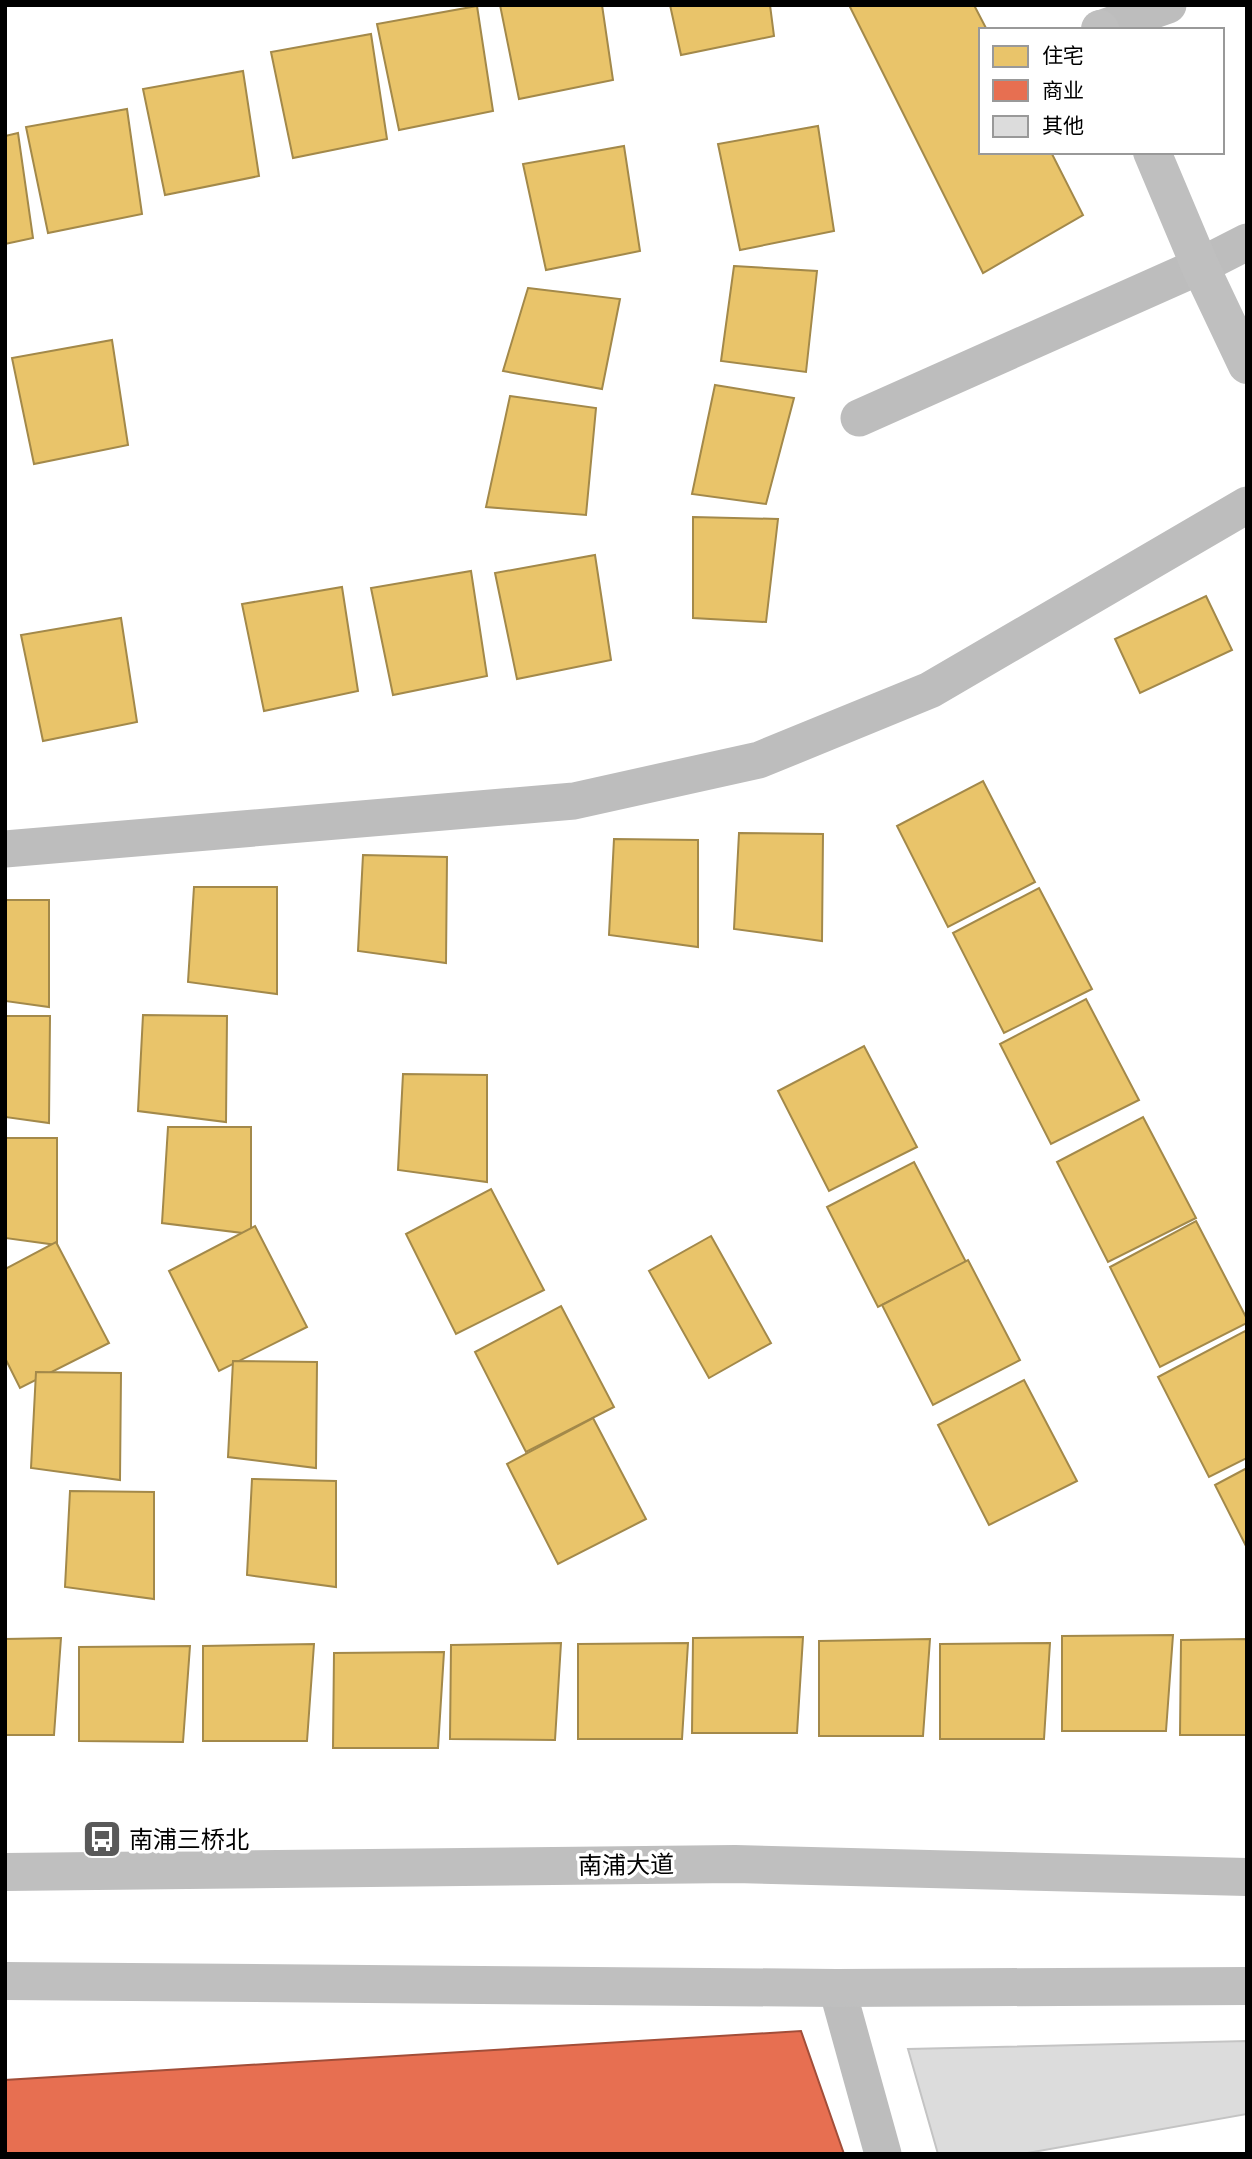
<svg xmlns="http://www.w3.org/2000/svg" width="1252" height="2159" viewBox="0 0 1252 2159" font-family="Jost,'Noto Sans SC',sans-serif">
  <style>
    .homes { fill: #e9c46a; stroke: #a3894a; stroke-width: 2 }
    .shops { fill: #e76f51; stroke: #a24e39; stroke-width: 2 }
    .building { fill: #dcdcdc; stroke: #c4c4c4; stroke-width: 2 }
    .lines { fill: none; stroke-linecap: round; stroke-linejoin: round }
    .street { stroke: #bdbdbd; stroke-width: 37 }
    .secondary { stroke: #bfbfbf; stroke-width: 38 }
    .labels { text-anchor: middle; dominant-baseline: central; stroke-width: 7; stroke-linejoin: round; paint-order: stroke }
    .poi-label { font-size: 24px; fill: #000; stroke: #fff; text-anchor: start }
    .street-label { font-size: 24px; fill: #000; stroke: #fff }
  </style>
  <rect width="100%" height="100%" fill="#fff"/>
  <g class="homes">
    <path d="M500,5H602L613,80L519,99Z"/>
    <path d="M670,5H770L774,36L681,55Z"/>
    <path d="M849,5H974L987,30H981V152H1051L1083,215L983,273Z"/>
    <path d="M477,6L493,111L399,130L377,24Z"/>
    <path d="M371,34L387,139L293,158L271,52Z"/>
    <path d="M243,71L259,176L165,195L143,89Z"/>
    <path d="M127,109L142,214L48,233L26,127Z"/>
    <path d="M818,126L834,231L740,250L718,144Z"/>
    <path d="M18,133L33,238L5,244V136Z"/>
    <path d="M624,146L640,251L546,270L523,164Z"/>
    <path d="M734,266L817,271L806,372L721,361Z"/>
    <path d="M528,288L620,299L602,389L503,371Z"/>
    <path d="M112,340L128,445L34,464L12,358Z"/>
    <path d="M715,385L794,398L766,504L692,494Z"/>
    <path d="M510,396L596,408L586,515L486,507Z"/>
    <path d="M693,517L778,519L766,622L693,618Z"/>
    <path d="M595,555L611,660L517,679L495,573Z"/>
    <path d="M471,571L487,676L393,695L371,588Z"/>
    <path d="M342,587L358,691L264,711L242,604Z"/>
    <path d="M1206,596L1232,650L1140,693L1115,639Z"/>
    <path d="M121,618L137,722L43,741L21,635Z"/>
    <path d="M983,781L1035,882L948,927L897,826Z"/>
    <path d="M739,833L823,834L822,941L734,929Z"/>
    <path d="M614,839L698,840V947L609,935Z"/>
    <path d="M363,855L447,857L446,963L358,951Z"/>
    <path d="M194,887H277V994L188,982Z"/>
    <path d="M1039,888L1092,989L1004,1033L953,933Z"/>
    <path d="M5,900H49V1007L5,1001Z"/>
    <path d="M1086,999L1139,1100L1051,1144L1000,1044Z"/>
    <path d="M143,1015L227,1016L226,1122L138,1111Z"/>
    <path d="M5,1016H50L49,1123L5,1117Z"/>
    <path d="M864,1046L917,1147L829,1191L778,1091Z"/>
    <path d="M403,1074L487,1075V1182L398,1170Z"/>
    <path d="M1143,1117L1196,1218L1108,1262L1057,1162Z"/>
    <path d="M168,1127H251V1234L162,1223Z"/>
    <path d="M5,1138H57V1245L5,1238Z"/>
    <path d="M914,1162L966,1262L878,1307L827,1207Z"/>
    <path d="M491,1189L544,1290L456,1334L406,1234Z"/>
    <path d="M1196,1221L1247,1319V1323L1160,1367L1110,1267Z"/>
    <path d="M255,1226L307,1327L219,1371L169,1271Z"/>
    <path d="M711,1236L771,1343L709,1378L649,1271Z"/>
    <path d="M56,1242L109,1343L20,1388L5,1358V1269Z"/>
    <path d="M968,1260L1020,1360L933,1405L882,1305Z"/>
    <path d="M561,1306L614,1407L526,1452L475,1352Z"/>
    <path d="M1245,1331L1247,1335V1458L1209,1477L1158,1377Z"/>
    <path d="M233,1361L317,1362L316,1468L228,1457Z"/>
    <path d="M36,1372L121,1373L120,1480L31,1468Z"/>
    <path d="M1024,1380L1077,1481L989,1525L938,1425Z"/>
    <path d="M593,1418L646,1519L558,1564L507,1464Z"/>
    <path d="M1247,1468V1548L1215,1485Z"/>
    <path d="M252,1479L336,1481V1587L247,1575Z"/>
    <path d="M70,1491L154,1492V1599L65,1587Z"/>
    <path d="M1173,1635L1166,1731H1062V1636Z"/>
    <path d="M803,1637L797,1733H692L693,1638Z"/>
    <path d="M61,1638L54,1735H5V1639Z"/>
    <path d="M930,1639L923,1736H819V1641Z"/>
    <path d="M1247,1639V1735H1180L1181,1640Z"/>
    <path d="M561,1643L555,1740L450,1739L451,1645Z"/>
    <path d="M688,1643L682,1739H578V1644Z"/>
    <path d="M1050,1643L1044,1739H940V1644Z"/>
    <path d="M314,1644L307,1741H203V1646Z"/>
    <path d="M190,1646L183,1742L79,1741V1647Z"/>
    <path d="M444,1652L438,1748H333L334,1653Z"/>
  </g>
  <path class="shops" d="M801,2031L844,2154H5V2080Z"/>
  <path class="building" d="M1247,2041V2114L1022,2154H938L908,2049Z"/>
  <g class="lines">
    <g class="street">
      <path d="M1100,29L1168,5"/>
      <path d="M859,418L1200,266L1247,242"/>
      <path d="M5,849L574,801L759,760L930,690L1247,505"/>
      <path d="M837,1988L883,2154"/>
    </g>
    <g class="secondary">
      <path d="M1100,29V30"/>
      <path d="M1152,152L1200,266L1247,365"/>
      <path d="M5,1872L735,1864L1247,1877"/>
      <path d="M5,1981L837,1988L1247,1986"/>
    </g>
  </g>
  <defs>
    <g id="bus-square" transform="scale(2.0125)"><rect x="-9" y="-9" width="18" height="18" rx="4" fill="#595959" stroke="#fff"/><path d="M-5-6H5V4H4V6H2V4H-2V6H-4V4H-5ZM-3.5-4V0h7V-4ZM-3.5 1.2v1.5H-2V1.2ZM2 1.2v1.5H3.5V1.2Z" fill="#fff"/></g>
  </defs>
  <g fill-rule="evenodd">
    <use href="#bus-square" x="102" y="1839"/>
  </g>
  <g class="labels">
    <g class="poi-label">
      <text x="129" y="1839">南浦三桥北</text>
    </g>
    <g class="street-label">
      <text transform="translate(626 1865) rotate(-1)">南浦大道</text>
    </g>
  </g>
  <rect width="1252" height="2159" fill="none" stroke="#000000" stroke-width="14"/>
  <rect x="979" y="28" width="245" height="126" fill="#ffffff" stroke="#999999" stroke-width="2"/>
  <rect x="993" y="46" width="35" height="21" fill="#e9c46a" stroke="#999999" stroke-width="2"/>
  <text x="1042" y="63" font-size="21" fill="#000000">住宅</text>
  <rect x="993" y="80" width="35" height="21" fill="#e76f51" stroke="#999999" stroke-width="2"/>
  <text x="1042" y="98" font-size="21" fill="#000000">商业</text>
  <rect x="993" y="116" width="35" height="21" fill="#dcdcdc" stroke="#999999" stroke-width="2"/>
  <text x="1042" y="133" font-size="21" fill="#000000">其他</text>
</svg>
